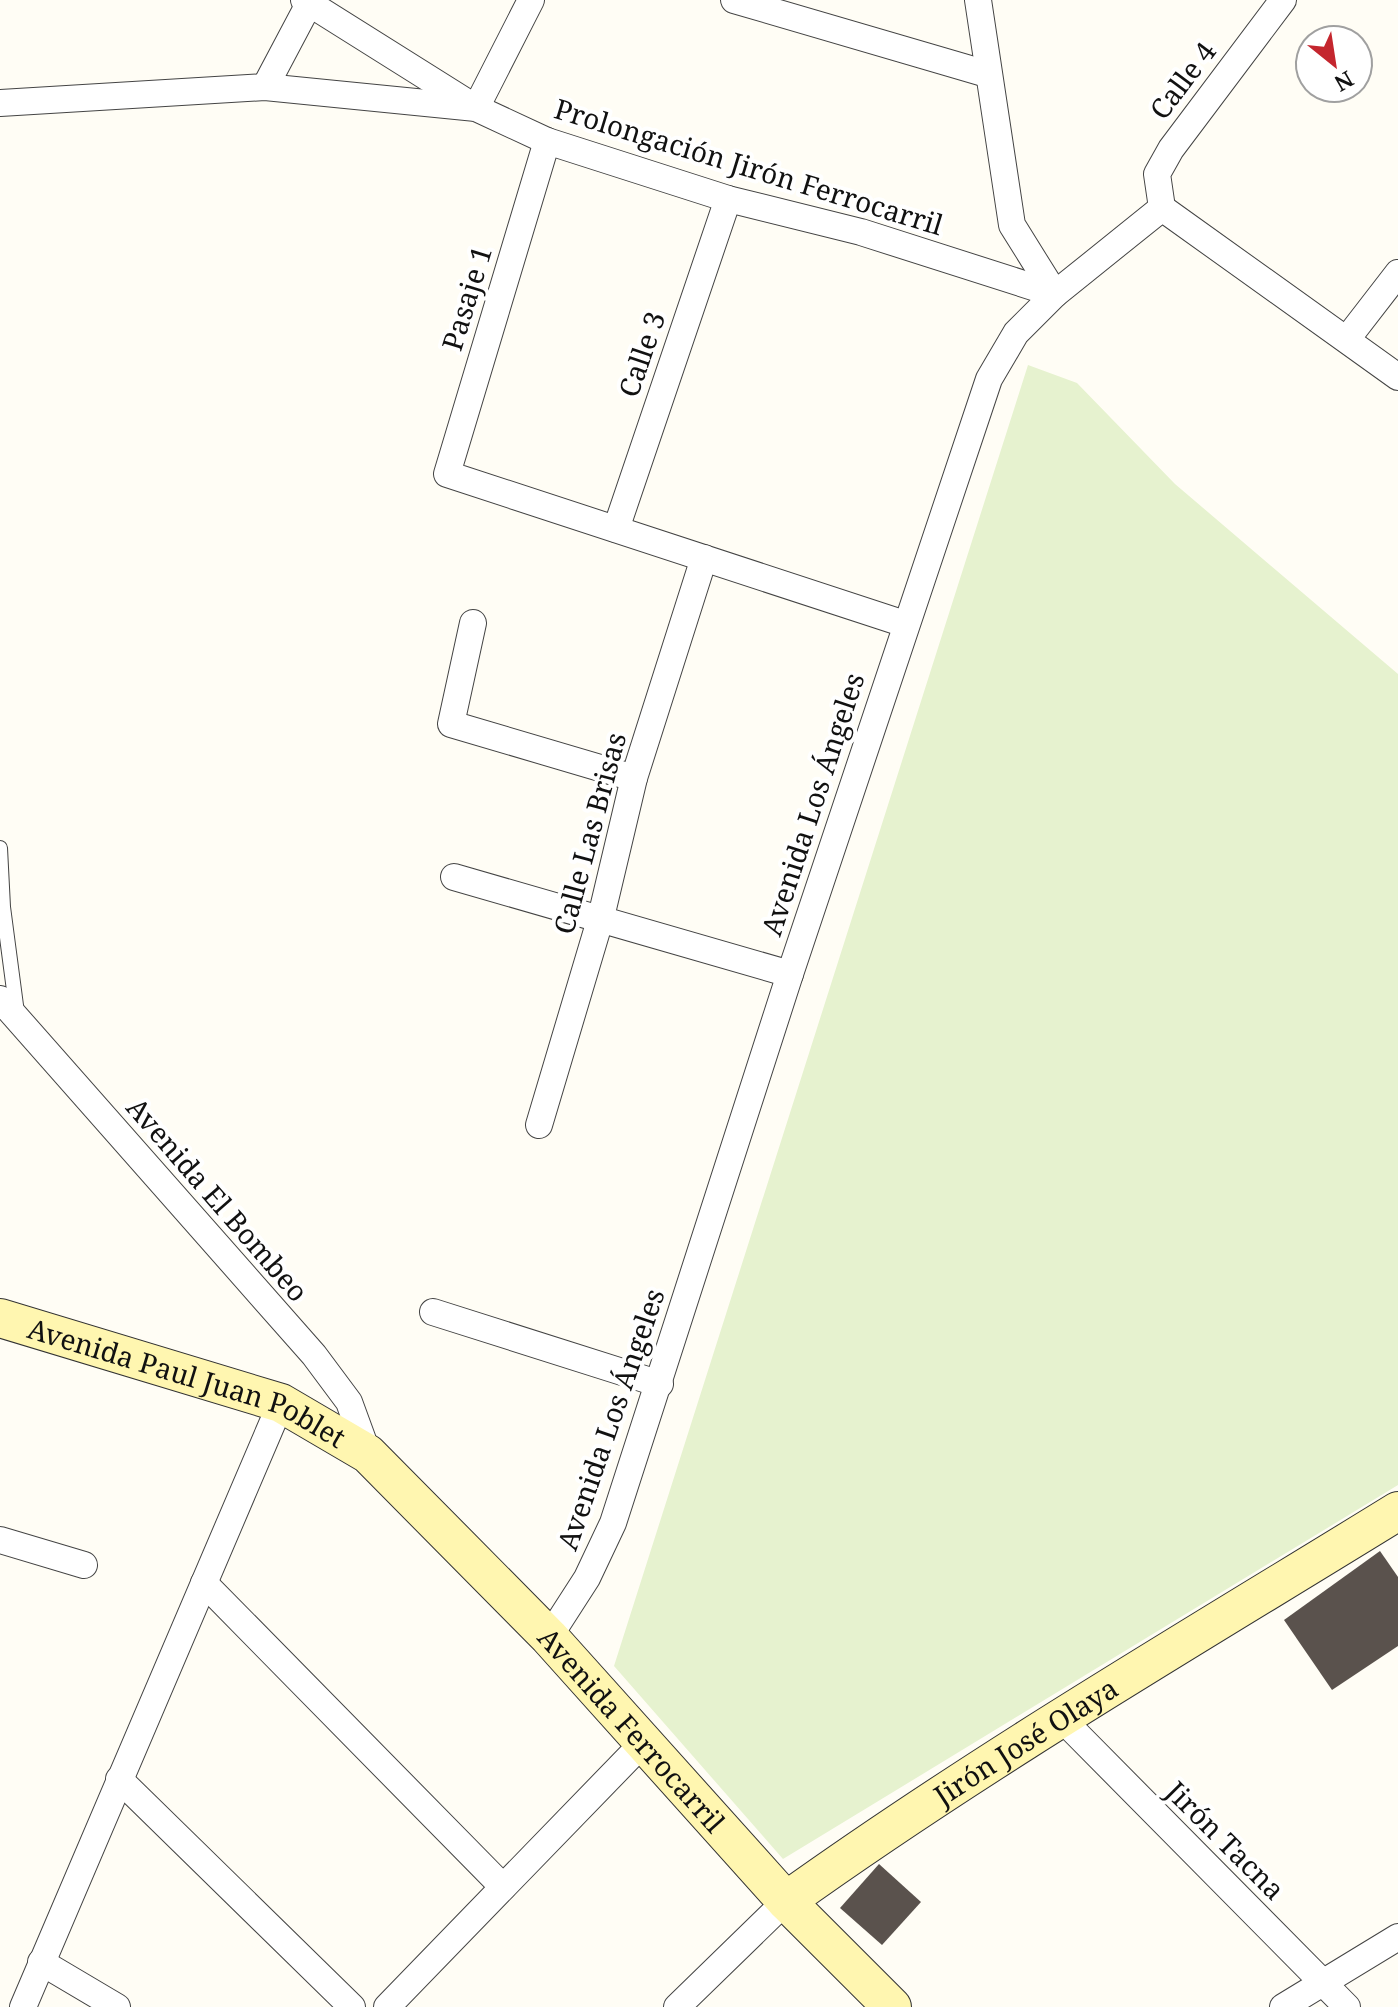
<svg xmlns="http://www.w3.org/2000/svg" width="1398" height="2007" viewBox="0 0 1398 2007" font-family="'Noto Serif',serif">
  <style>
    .pitch { fill: #e6f2cf }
    .building { fill: #5a524d }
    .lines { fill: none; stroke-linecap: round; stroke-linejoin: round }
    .lane-casing { stroke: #444; stroke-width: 16 }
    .street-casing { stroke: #444; stroke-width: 28 }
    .secondary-casing { stroke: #333; stroke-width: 40 }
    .lane { stroke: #fff; stroke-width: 14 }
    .street { stroke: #fff; stroke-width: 26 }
    .secondary { stroke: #fff6b0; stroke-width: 38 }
    .labels { text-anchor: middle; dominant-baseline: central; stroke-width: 8; stroke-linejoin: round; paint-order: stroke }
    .street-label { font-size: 28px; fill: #111; stroke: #fff }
  </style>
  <rect width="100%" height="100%" fill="#fffdf5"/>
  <path class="pitch" d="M1028,365L1077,383L1175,484L1398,674V1485L783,1859L614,1666Z"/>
  <g class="building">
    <path d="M1380,1551L1398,1577V1646L1332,1690L1284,1620Z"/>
    <path d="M879,1864L921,1902L882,1945L840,1908Z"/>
  </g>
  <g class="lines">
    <g class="lane-casing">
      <path id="lane" d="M0,848L3,907L17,1013"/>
    </g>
    <g class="street-casing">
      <g id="street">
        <path d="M304,0L476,108L531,0"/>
        <path d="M734,0L987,74"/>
        <path d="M265,87L311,0"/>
        <path d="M0,103L265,87L476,108L547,141L728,199L861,232L1055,294L1162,208L1398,377"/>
        <path d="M547,141L447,474L905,624"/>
        <path d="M1162,208L1157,174L1171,149L1283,0"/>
        <path d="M1347,339L1398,273"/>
        <path d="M616,529L728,199"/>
        <path d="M473,623L451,724L634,778"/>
        <path d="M454,877L790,974"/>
        <path d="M0,999L314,1355L349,1402L368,1454"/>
        <path d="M539,1125L601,917L634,778L704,558"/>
        <path d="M433,1312L660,1384"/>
        <path d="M0,1540L84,1565"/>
        <path d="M204,1583L503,1887"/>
        <path d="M549,1637L587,1578L613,1523L790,974L989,379L1016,333L1055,294L1012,225L978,0"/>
        <path d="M1061,1718L1347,2007"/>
        <path d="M119,1779L352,2007"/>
        <path d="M41,1962L117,2007"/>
        <path d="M23,2007L281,1403"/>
        <path d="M387,2007L645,1741"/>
        <path d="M677,2007L786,1901"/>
        <path d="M1283,2007L1398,1937"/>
      </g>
    </g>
    <g class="secondary-casing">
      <g id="secondary">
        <path id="s1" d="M0,1318L281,1403L368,1454L549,1637L786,1901L892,2007"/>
        <path id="s2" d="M786,1901C983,1760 1192,1638 1398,1511"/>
      </g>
    </g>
    <use href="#lane" class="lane"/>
    <use href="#street" class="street"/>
    <use href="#secondary" class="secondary"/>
  </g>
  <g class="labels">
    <g class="street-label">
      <text transform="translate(1182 80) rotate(-53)">Calle 4</text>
      <text transform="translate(749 166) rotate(17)">Prolongación Jirón Ferrocarril</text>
      <text transform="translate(466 298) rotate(-73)">Pasaje 1</text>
      <text transform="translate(641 354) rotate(-71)">Calle 3</text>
      <text transform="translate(812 804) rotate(-72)">Avenida Los Ángeles</text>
      <text transform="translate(589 833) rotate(-75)">Calle Las Brisas</text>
      <text transform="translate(218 1199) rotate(49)">Avenida El Bombeo</text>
      <text stroke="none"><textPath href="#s1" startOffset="198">Avenida Paul Juan Poblet</textPath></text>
      <text transform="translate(610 1419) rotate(-71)">Avenida Los Ángeles</text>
      <text stroke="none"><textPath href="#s1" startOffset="776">Avenida Ferrocarril</textPath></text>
      <text stroke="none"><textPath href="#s2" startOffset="288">Jirón José Olaya</textPath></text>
      <text transform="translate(1226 1840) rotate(45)">Jirón Tacna</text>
    </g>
  </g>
  <g transform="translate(1334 64) rotate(150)"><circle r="38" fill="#ffffff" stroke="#a0a0a0" stroke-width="2"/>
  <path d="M0-6L14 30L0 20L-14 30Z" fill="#c4262e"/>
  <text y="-12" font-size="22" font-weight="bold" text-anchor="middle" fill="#111111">N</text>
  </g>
</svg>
